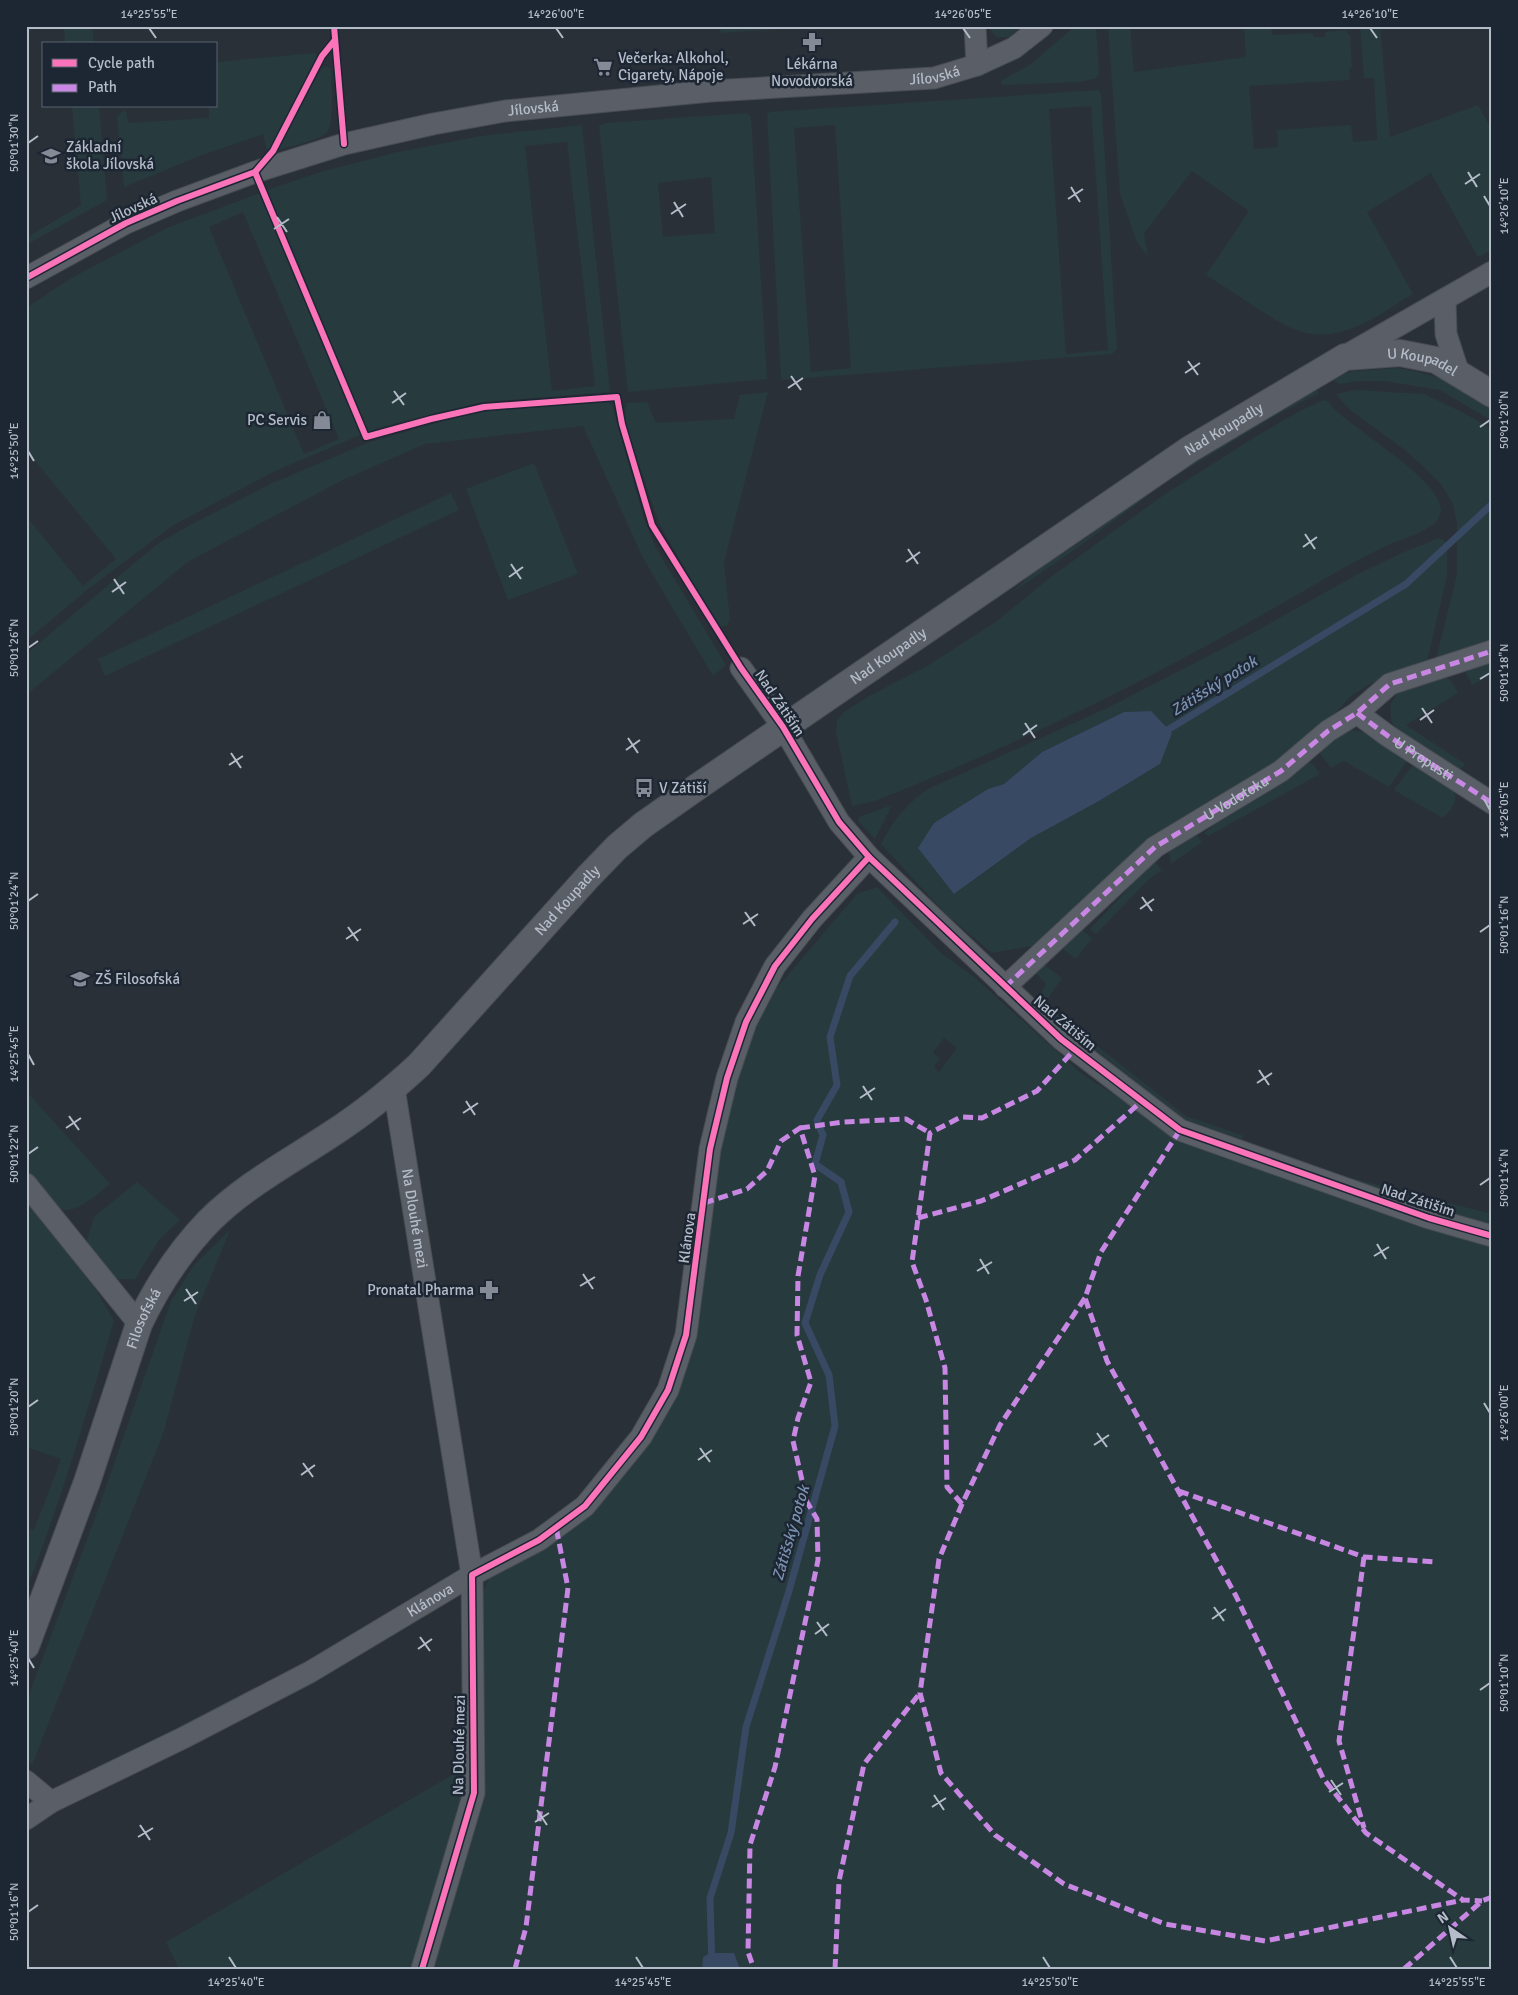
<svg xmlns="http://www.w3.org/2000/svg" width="1518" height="1995" viewBox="0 0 1518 1995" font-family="Signika,sans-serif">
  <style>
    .green { fill: #273a3e; fill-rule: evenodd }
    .water { fill: #384963 }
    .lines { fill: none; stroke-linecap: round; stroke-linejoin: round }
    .stream { stroke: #384963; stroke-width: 7 }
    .minor-casing { stroke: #484c53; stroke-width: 23 }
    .tertiary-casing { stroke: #484c53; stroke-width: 28 }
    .minor { stroke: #5a5e66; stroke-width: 21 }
    .tertiary { stroke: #5a5e66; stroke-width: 26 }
    .quiet { stroke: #c787e3; stroke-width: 5; stroke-dasharray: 10 5; stroke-linecap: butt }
    .cycleway-casing { stroke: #1d2633; stroke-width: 9 }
    .cycleway { stroke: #fb73b8; stroke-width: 6 }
    .ticks { fill: none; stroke: #b4bcc9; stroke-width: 2 }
    .labels { text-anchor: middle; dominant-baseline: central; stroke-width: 5; stroke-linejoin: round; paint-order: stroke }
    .poi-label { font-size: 15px; fill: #b4bcc9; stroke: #1d2633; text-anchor: start }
    .street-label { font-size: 15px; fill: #b4bcc9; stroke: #1d2633 }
    .water-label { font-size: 16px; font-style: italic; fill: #7c92b1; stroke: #1d2633 }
    .neatline { fill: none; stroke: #b4bcc9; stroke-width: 2 }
    .ticks-label { font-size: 12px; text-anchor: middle; fill: #b4bcc9 }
  </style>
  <rect width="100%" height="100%" fill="#2a3038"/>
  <g class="green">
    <path d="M64,26H92L94,44H65Z"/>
    <path d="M717,26H783L780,29L722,33Z"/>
    <path d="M988,26H1021L1009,37H997L991,31Z"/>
    <path d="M1075,26H1096L1099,74L1096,78L1080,82L1002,85L1001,81L1031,64Z"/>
    <path d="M1108,26H1130L1134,72L1246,57L1244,26H1271L1272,35L1313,33V37H1325V32L1347,30V33L1350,35L1352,68L1349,69L1350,80L1249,86L1254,149L1278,147L1277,130L1351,125L1353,142L1377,140L1374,78H1364L1360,26H1380L1390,137L1478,105L1492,130V250L1478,257L1431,173L1367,212L1413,294C1394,305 1374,320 1353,328C1312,344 1288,329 1254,306C1238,296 1222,285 1206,275L1249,211L1192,171L1144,233L1148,256L1137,242L1120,194Z"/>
    <path d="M315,53L317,57L268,154L263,134L202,155L124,187L117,118L120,113L126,110L128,123L209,118V106H216V62Z"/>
    <path d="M327,66L331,70C331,83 335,123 327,132C319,141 290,146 278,150L321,69Z"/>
    <path d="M1099,90L1101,95L1117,349L1112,354L781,380L767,114L770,112ZM1091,106L1108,350L1066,354L1049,109ZM835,125L851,368L811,372L794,128Z"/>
    <path d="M72,106H99L107,200L26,245V238L81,205Z"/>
    <path d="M747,113L751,117L767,379L628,392L599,126L605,123ZM711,177L715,233L663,237L658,183Z"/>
    <path d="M582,125L610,392L482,402L377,428L273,472L172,526L87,590L26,641V516L83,586L116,559L26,450V308L71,278L167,228L273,188L324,171L398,152L481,136ZM567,142L595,386L552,391L525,146ZM243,212L339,439L304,454L209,227Z"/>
    <path d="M1394,368C1435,372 1458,385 1492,408V421L1440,390L1384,381H1359L1340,384L1329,379L1350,372Z"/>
    <path d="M1315,388L1319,393L1280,413L1169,480L1077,548L1013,592L1030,575L1082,541L1177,472Z"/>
    <path d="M1355,390L1424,394L1460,411L1492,429V640L1489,642L1435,663L1457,575V523L1453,504L1441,484L1425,468L1405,450L1349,409L1336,394Z"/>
    <path d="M768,392L724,562L730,620L727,625L718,628L659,523L623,418L627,403L647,402L656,423L734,419L740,395Z"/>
    <path d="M1323,400L1327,401C1348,428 1441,478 1441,510C1441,517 1436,523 1431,526C1419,534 1403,539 1390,544C1373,552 1356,561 1340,570C1305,590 1270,611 1235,630C1119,695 998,752 875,801L852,806L836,731L837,721L844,712L869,696L929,665L997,621L1052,576L1165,494L1260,434L1300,411Z"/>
    <path d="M607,401L612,405L644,519L655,546L726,665L713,676L643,558L583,426L425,444L343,480L189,561L26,695V654L156,545L190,525L275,482L367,443L474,412Z"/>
    <path d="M534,463L578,574L508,600L466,489Z"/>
    <path d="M451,493L459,510L105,676L98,659Z"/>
    <path d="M1439,538L1444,540L1447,545V576L1426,666L1395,673L1370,684L1351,696L1307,743L1036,945L992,953L946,914L881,844C892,822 907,803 928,789L1109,707L1247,636L1358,574L1402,553ZM1151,711L1160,764L1099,801L1031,838L954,894L934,823L988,790L1004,784L1042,752L1124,712Z"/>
    <path d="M1492,661V674L1472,685L1464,669Z"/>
    <path d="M1445,676L1451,681L1458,693L1406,725L1465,764L1459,771L1395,732L1391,719V703L1399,691Z"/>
    <path d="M1348,729L1369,733L1407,758L1406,762L1389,787L1344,761L1331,768L1321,755L1319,749Z"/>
    <path d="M1307,761L1313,764L1320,774L1208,836L1204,833L1219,821L1218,819Z"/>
    <path d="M1412,766C1425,771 1460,782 1455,802C1453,807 1447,814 1443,818L1394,790Z"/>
    <path d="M892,805L875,839L858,821L859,817Z"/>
    <path d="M1194,831L1202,842L1171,864L1169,851Z"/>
    <path d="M1149,861L1155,862L1162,870L1149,879L1096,934L1090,929L1131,886L1129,880Z"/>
    <path d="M877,887L941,953L974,977L1082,1074L1188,1143L1492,1246V1969H740L734,1954L710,1953L703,1957L702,1969H431L483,1791L479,1602L489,1578L572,1528L599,1506L647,1447L675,1399L700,1318L719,1143L741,1067L764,1003L857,894ZM944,1038L957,1048L939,1072L934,1067L940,1058L933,1053Z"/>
    <path d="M1081,929L1092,938L1076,959L1064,950L1062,945Z"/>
    <path d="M1043,964L1062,978L1044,1004L1186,1116L1244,1136L1241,1139L1186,1120L1043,1009C1037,999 1041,994 1046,984L1033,970Z"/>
    <path d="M26,1091L110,1184C100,1192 79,1211 66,1210C54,1210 34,1182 26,1172Z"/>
    <path d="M1307,1163L1332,1173L1492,1214V1226L1447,1217L1305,1168Z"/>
    <path d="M137,1182L180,1220L159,1240L135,1279H112L86,1244L94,1217Z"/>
    <path d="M26,1197L81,1264L114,1321C87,1412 61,1502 26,1590V1529L34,1530L61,1459L26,1447Z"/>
    <path d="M230,1230L194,1318L164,1431L32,1765L26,1757V1703L96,1515L171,1301L194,1265Z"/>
    <path d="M464,1768L462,1796L411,1969H179L166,1942Z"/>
  </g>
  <g class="water">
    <path d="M1151,711L1172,733L1160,764L1099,801L1031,838L954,894L918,848L934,823L988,789L1004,784L1042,752L1124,712Z"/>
    <path d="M710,1953H734L740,1969H702L703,1957Z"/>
  </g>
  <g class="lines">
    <g class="stream">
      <path d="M1161,734L1406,584L1492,504"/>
      <path d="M818,1123L817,1120L837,1085L830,1037L850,976L895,922"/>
      <path d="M712,1969L710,1898L731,1833L746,1727L789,1591L835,1426L829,1375L805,1323L820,1275L849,1212L841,1182L815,1164L823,1135L819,1126"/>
    </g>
    <g class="minor-casing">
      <g id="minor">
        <path d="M975,26L977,65"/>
        <path id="s1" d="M26,278L126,223L177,201L255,172L344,144L433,124L505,111L711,91L934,78L977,65L1014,48L1042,26"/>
        <path d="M1445,299L1446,334L1459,374"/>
        <path d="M1345,356L1492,272"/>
        <path d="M741,668L783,727L839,822L869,857L1061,1039L1180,1130L1429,1218L1492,1236"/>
        <path d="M1357,713L1388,736L1492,803"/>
        <path id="s2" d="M1005,987L1155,847L1281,771L1328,731L1357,713L1390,684L1492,651"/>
        <path id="s3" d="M394,1088L472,1575L474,1793L422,1969"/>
        <path d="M26,1184L139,1324"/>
        <path d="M26,1781L51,1802"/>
        <path id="s4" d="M26,1819L51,1802L183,1738L310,1672L472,1575L539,1540L585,1506L641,1437L668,1390L686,1335L710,1149L727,1078L746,1022L775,966L812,919L869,857"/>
      </g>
    </g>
    <g class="tertiary-casing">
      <g id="tertiary">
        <path id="s5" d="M26,1646L87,1482L139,1324C157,1286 180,1251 209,1221C245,1185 291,1161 333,1133C364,1113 392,1090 419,1065L588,877L617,847L643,825L700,785L1190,449L1345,357L1400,353L1436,360L1492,394"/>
      </g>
    </g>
    <use href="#minor" class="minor"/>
    <use href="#tertiary" class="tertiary"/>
    <g class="quiet">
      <path id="s6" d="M1357,713L1388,736L1492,803"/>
      <path d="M1005,987L1155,847L1281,771L1328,731L1357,713L1390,684L1492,651"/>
      <path d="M800,1128L843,1122L906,1119L930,1133"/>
      <path d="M1180,1130L1101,1252L1085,1298L1107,1361L1236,1596L1323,1778L1366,1833L1463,1900L1482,1901"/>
      <path d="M704,1203L747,1189L767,1171L781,1141L800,1128L815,1176L798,1276L797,1335L811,1382L798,1418L793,1441L807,1502L817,1519L818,1560L775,1767L750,1845L748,1952L754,1969"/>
      <path d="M918,1218L981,1201L1075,1160L1142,1101"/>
      <path d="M1085,1298L1000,1425L962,1504L939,1559L920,1693L941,1773L995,1835L1064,1884L1165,1924L1265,1941L1463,1900"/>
      <path d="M1179,1491L1364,1557L1435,1562"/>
      <path d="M962,1504L947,1487L945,1368L926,1300L912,1262L930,1133L961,1117L982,1118L1037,1091L1075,1049"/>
      <path d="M1364,1557L1339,1741L1364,1828"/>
      <path d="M515,1969L526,1927L568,1588L556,1527"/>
      <path d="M835,1969L839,1881L864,1764L920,1693"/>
      <path d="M1404,1969L1482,1901L1492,1897"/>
    </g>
    <g class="cycleway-casing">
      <g id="cycleway">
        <path d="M334,26L344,144"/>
        <path d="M255,172L366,437L431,419L484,407L617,397L622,424L652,525L741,668L783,727L839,822L869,857L1061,1039L1180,1130L1429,1218L1492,1236"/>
        <path d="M26,278L126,223L177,201L255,172L273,151L322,56L335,40"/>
        <path d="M422,1969L474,1793L472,1575L539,1540L585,1506L641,1437L668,1390L686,1335L710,1149L727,1078L746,1022L775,966L812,919L869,857"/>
      </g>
    </g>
    <use href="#cycleway" class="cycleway"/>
  </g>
  <path class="ticks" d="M149,28L156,38M556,28L563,38M963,28L970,38M1370,28L1377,38M28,143L38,136M1468,172L1477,187M1465,184L1480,174M1071,187L1080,202M1484,196L1490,206M1068,199L1083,189M674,202L683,217M671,214L686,204M277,217L287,232M274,229L289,219M1188,361L1198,375M1185,373L1200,363M791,376L801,390M788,388L803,378M394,391L404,405M392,403L406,393M1480,427L1490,420M28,451L34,461M1305,534L1315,549M1303,547L1317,537M908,549L918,564M906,562L920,552M511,564L521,579M509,577L523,567M114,579L124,594M112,592L126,582M28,648L38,641M1480,679L1490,673M1422,708L1432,723M1420,720L1434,710M1025,723L1035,738M1023,735L1037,725M628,738L638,753M626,750L640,740M231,753L241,768M229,765L243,756M1484,799L1490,810M1142,897L1152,911M28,901L38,894M1140,909L1154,899M745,912L755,926M743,924L758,914M348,927L358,941M1480,932L1490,925M346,939L361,929M28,1054L34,1065M1259,1070L1269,1085M1257,1083L1272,1073M863,1086L872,1100M860,1098L875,1088M466,1101L475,1115M463,1113L478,1103M69,1116L79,1130M66,1128L81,1118M28,1154L38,1147M1480,1185L1490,1178M1377,1244L1386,1259M1374,1256L1389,1247M980,1259L989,1274M977,1271L992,1262M583,1274L593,1289M580,1286L595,1277M186,1289L196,1304M184,1301L198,1292M1484,1403L1490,1413M28,1407L38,1400M1097,1433L1107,1447M1094,1445L1109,1435M700,1448L710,1462M698,1460L712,1450M303,1463L313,1477M301,1475L315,1465M1214,1607L1224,1621M1212,1619L1226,1609M817,1622L827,1636M815,1634L829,1624M420,1637L430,1651M418,1649L432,1639M28,1658L34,1668M1480,1690L1490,1683M1331,1780L1341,1795M1329,1792L1343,1783M934,1795L944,1810M932,1807L946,1798M537,1810L547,1825M535,1822L549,1813M140,1825L150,1840M138,1837L153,1828M28,1912L38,1905M229,1957L236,1968M636,1957L643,1968M1043,1957L1050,1968M1450,1957L1457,1968"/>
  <defs>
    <g id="pharmacy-bare" transform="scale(1.5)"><path d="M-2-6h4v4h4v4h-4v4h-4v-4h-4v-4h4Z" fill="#848b96" stroke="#1d2633" stroke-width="2.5" paint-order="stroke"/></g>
    <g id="supermarket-bare" transform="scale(1.5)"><path d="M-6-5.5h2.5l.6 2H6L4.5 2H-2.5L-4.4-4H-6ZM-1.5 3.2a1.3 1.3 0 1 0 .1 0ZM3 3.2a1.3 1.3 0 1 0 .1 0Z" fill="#848b96" stroke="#1d2633" stroke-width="2.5" paint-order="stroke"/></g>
    <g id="school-bare" transform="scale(1.5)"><path d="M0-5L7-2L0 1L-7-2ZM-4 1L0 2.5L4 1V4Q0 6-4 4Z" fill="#848b96" stroke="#1d2633" stroke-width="2.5" paint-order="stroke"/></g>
    <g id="shop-bare" transform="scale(1.5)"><path d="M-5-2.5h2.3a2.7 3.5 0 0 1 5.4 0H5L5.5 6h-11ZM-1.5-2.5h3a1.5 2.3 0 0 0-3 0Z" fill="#848b96" stroke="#1d2633" stroke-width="2.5" paint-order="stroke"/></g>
    <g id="bus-bare" transform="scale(1.5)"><path d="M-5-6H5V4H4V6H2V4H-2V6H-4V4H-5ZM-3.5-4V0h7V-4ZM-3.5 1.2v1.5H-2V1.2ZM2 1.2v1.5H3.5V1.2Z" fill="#848b96" stroke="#1d2633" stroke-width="2.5" paint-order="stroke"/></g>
  </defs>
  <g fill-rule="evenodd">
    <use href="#pharmacy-bare" x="812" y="42"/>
    <use href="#supermarket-bare" x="603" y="67"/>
    <use href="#school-bare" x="51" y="156"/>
    <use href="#shop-bare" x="322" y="420"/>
    <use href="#bus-bare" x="644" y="788"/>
    <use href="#school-bare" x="80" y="979"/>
    <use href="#pharmacy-bare" x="489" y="1290"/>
  </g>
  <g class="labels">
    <g class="poi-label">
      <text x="618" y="58">Večerka: Alkohol,<tspan x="618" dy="17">Cigarety, Nápoje</tspan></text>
      <text x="812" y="64" text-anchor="middle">Lékárna<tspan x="812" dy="17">Novodvorská</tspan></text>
      <text x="66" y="147">Základní<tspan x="66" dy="17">škola Jílovská</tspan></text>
      <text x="307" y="420" text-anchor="end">PC Servis</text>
      <text x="659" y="788">V Zátiší</text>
      <text x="95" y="979">ZŠ Filosofská</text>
      <text x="474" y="1290" text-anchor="end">Pronatal Pharma</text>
    </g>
    <g class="street-label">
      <text stroke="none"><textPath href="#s1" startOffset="942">Jílovská</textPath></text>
      <text stroke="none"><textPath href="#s1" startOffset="539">Jílovská</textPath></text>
      <text transform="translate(133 208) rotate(-25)">Jílovská</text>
      <text stroke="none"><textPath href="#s5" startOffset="1980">U Koupadel</textPath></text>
      <text stroke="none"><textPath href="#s5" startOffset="1760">Nad Koupadly</textPath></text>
      <text stroke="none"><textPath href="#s5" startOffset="1355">Nad Koupadly</textPath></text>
      <text transform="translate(780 703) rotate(56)">Nad Zátiším</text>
      <text stroke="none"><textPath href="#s6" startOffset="81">U Propusti</textPath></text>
      <text stroke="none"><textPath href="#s2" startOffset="300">U Vodotoku</textPath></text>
      <text stroke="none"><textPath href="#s5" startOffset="950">Nad Koupadly</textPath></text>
      <text transform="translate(1065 1023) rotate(40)">Nad Zátiším</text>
      <text transform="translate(1418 1200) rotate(18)">Nad Zátiším</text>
      <text stroke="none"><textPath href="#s3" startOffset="132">Na Dlouhé mezi</textPath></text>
      <text transform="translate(687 1238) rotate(-82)">Klánova</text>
      <text stroke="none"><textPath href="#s5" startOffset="348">Filosofská</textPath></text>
      <text stroke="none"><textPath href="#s4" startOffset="460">Klánova</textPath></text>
      <text transform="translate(459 1745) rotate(-89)">Na Dlouhé mezi</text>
    </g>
    <g class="water-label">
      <text transform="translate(1214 686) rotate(-32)">Zátišský potok</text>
      <text transform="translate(791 1533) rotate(-74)">Zátišský potok</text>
    </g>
  </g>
  <rect width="1518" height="1995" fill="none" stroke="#1d2633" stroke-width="55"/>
  <rect x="42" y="42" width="175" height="65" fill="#1d2633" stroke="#59626f"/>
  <rect x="52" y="59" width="25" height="8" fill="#fb73b8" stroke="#59626f"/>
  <text x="88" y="68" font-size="15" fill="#b4bcc9">Cycle path</text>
  <rect x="52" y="84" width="25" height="8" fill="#c787e3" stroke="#59626f"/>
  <text x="88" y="92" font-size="15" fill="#b4bcc9">Path</text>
  <g transform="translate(1450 1928) rotate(326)" stroke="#1d2633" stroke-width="4" paint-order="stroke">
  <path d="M0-4L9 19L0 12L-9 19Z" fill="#b4bcc9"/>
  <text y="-8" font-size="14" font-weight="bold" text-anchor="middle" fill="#b4bcc9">N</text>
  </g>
  <rect x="28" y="28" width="1462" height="1940" class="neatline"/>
  <g class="ticks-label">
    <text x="149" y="18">14°25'55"E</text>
    <text x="556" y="18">14°26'00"E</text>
    <text x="963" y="18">14°26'05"E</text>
    <text x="1370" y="18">14°26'10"E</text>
    <text transform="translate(14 143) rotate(-90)" y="4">50°01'30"N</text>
    <text transform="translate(1504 206) rotate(-90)" y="4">14°26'10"E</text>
    <text transform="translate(1504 420) rotate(-90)" y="4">50°01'20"N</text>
    <text transform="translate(14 451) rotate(-90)" y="4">14°25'50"E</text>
    <text transform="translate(14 648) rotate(-90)" y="4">50°01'26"N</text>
    <text transform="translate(1504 673) rotate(-90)" y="4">50°01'18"N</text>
    <text transform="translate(1504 810) rotate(-90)" y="4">14°26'05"E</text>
    <text transform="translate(14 901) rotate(-90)" y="4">50°01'24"N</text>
    <text transform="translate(1504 925) rotate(-90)" y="4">50°01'16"N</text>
    <text transform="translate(14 1054) rotate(-90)" y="4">14°25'45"E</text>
    <text transform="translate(14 1154) rotate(-90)" y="4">50°01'22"N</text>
    <text transform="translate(1504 1178) rotate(-90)" y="4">50°01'14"N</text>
    <text transform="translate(14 1407) rotate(-90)" y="4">50°01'20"N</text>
    <text transform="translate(1504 1413) rotate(-90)" y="4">14°26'00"E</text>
    <text transform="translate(14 1658) rotate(-90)" y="4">14°25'40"E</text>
    <text transform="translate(1504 1683) rotate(-90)" y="4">50°01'10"N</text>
    <text transform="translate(14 1912) rotate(-90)" y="4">50°01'16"N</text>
    <text x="236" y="1986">14°25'40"E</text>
    <text x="643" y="1986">14°25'45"E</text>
    <text x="1050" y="1986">14°25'50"E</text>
    <text x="1457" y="1986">14°25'55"E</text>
  </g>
</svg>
